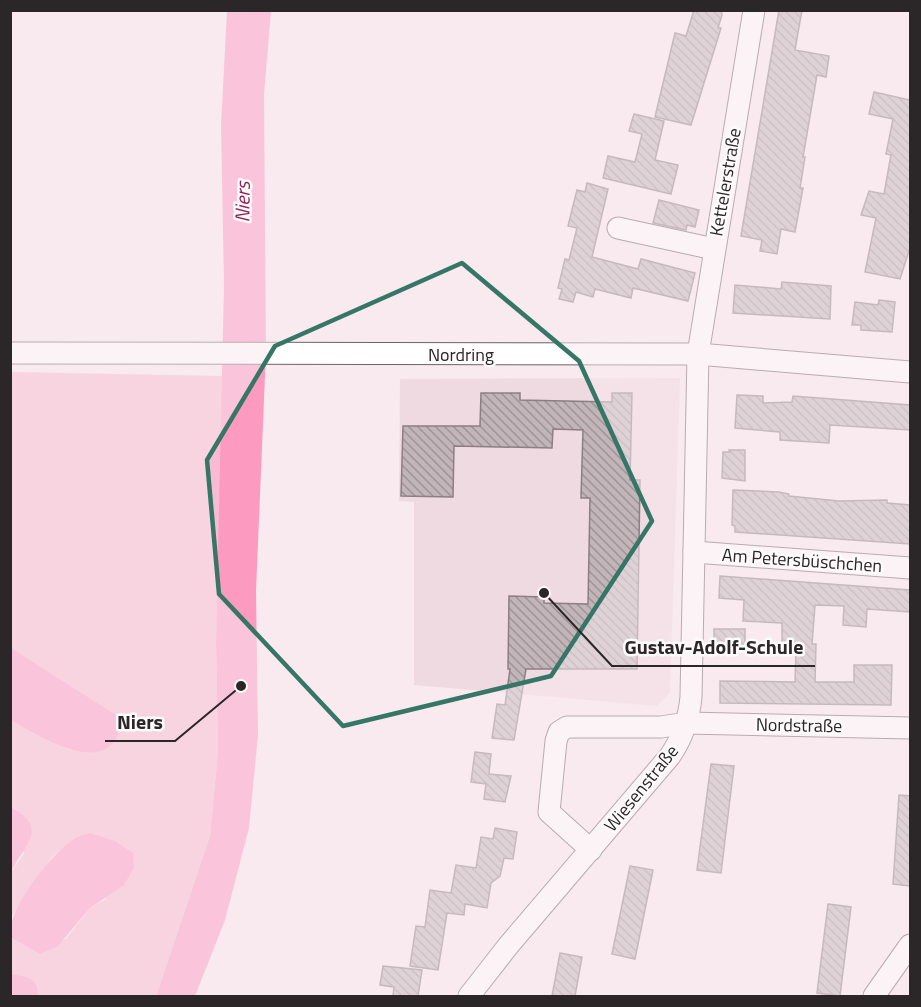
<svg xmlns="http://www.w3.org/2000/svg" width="921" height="1007" viewBox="0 0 921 1007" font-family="'Titillium Web',sans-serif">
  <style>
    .built { fill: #f0dae1 }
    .grass { fill: #f9bbd1 }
    .water { fill: #fd9ac0 }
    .building { fill: url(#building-back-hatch); stroke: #8b7f83; stroke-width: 1.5 }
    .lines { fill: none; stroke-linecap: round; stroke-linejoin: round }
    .minor-casing { stroke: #6d6265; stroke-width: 23 }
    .minor { stroke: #fff; stroke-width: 21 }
    .marked { fill: none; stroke: #357665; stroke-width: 4.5; stroke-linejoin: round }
    .labels { text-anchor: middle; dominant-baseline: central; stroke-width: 5; stroke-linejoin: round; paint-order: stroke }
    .street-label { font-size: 18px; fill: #2b2628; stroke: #fdfbfc }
    .water-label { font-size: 20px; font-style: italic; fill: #922159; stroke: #fdfbfc }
    .leader { fill: none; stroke: #2b2628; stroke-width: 2 }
    .callout-dot { fill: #2b2628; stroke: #fdfbfc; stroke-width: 2 }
    .callout-label { font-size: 20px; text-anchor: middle; font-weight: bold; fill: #2b2628; stroke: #fdfbfc; stroke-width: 5; stroke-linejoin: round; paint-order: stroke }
  </style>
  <defs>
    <pattern id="building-back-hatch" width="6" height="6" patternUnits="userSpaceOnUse" patternTransform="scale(1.5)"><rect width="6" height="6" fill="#c2b5b9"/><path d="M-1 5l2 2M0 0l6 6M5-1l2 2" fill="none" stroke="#9e9396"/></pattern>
  </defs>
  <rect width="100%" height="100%" fill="#f8eaef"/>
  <path class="built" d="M680,378L670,692L657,706L414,685V502L399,501L400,379Z"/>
  <path class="grass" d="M11,372L223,376L216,642L218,751L210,836L156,996H38V991L19,976L11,974V935L13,939L40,954L67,938L90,908L106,899L74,838L52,857L11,918V873L24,853L17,810L11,807V720L71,750L28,661L11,648Z"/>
  <g class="water">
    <path d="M227,11H271L264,95L266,351L256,591L258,735L249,828L225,920L195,996H156L210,836L218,751L216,642L224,285L221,125Z"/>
    <path d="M11,648L116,715C119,727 121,736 111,745C88,768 32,732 11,720Z"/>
    <path d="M11,807C52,830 22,846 11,873Z"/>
    <path d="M90,833L115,841L133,853L134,868L124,885L90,908L58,946L40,954L13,939C0,916 53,853 72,840C77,836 84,835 90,833Z"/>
    <path d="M11,974C26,977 39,977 38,996H11Z"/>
  </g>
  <g class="building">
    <path d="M694,10H721L722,15L718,28H721L691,125L655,117L675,33L686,36Z"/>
    <path d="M779,10H802L795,50L829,56L826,77L817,75L803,157H805L800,188H803L795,232L781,229L777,254L760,251L762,240L741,236Z"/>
    <path d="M874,92L910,100V248L900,279L865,272L876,218L861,215L869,191L884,194L891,155L886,154L893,119L869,114Z"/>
    <path d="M634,114L664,121L655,160L678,165L671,194L603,178L608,156L635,162L642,134L629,131Z"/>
    <path d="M587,183L608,189L592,257L638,269L641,259L695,273L688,301L633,288L631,298L595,289L593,297L576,292L573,302L559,299L562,289L558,288L565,259L569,260L577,228L568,226L577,190L585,192Z"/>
    <path d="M659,200L699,210L695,227L687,225L686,230L653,223Z"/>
    <path d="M782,282L831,286L830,319L733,313L735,285L781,289Z"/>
    <path d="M879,300L895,302L892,332L861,330V325H852L855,302L878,305Z"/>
    <path d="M481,393H520V400L612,402V393H632L630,480H640L637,669H526L514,740L492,738L497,704L505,705L510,669H508L509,596L544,597V603L588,604L590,498H581L583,430L553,429L552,448L454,446L453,497L401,496L403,426H480Z"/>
    <path d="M737,395L763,396V403L792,402L793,396L910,405V430L830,425L829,443L780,440V432L735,428Z"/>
    <path d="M729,450H745V481L722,478L723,452H730Z"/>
    <path d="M733,490L779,492L789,494V496L839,501L887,500V503L910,505V544L735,532V526L732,525Z"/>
    <path d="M720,576L910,590V612L867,609L866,627L843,625L844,606L815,605L812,644H816L815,682H854V665H892L891,705L720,703V681L795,682L796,652H782V623L743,621L744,600L719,598Z"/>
    <path d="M714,629H745V650L714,649Z"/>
    <path d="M475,752L491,754L489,774L511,776L505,802L484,799L486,784L471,782Z"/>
    <path d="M711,764L734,766L721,873L697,870Z"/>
    <path d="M899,795L910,796V886L893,884Z"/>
    <path d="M495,828L517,832L513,859L504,858L500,876L491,883L487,908L465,904L464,915L447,913L438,970L410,966L416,926L425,927L430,890L451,893L456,865L476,868L481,837L493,839Z"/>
    <path d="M630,866L653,870L635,959L612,954Z"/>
    <path d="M828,904L851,907L840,996L817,993Z"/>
    <path d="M560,953L582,957L575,996H552Z"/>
    <path d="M383,966L422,970L418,996H393L394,987L380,985Z"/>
  </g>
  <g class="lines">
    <g class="minor-casing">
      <g id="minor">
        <path d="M618,228L714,249"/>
        <path d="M10,353L698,354L910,372"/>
        <path d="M694,552L910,568"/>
        <path d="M591,850L549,812L556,741L559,732L567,727H661L687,723L910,728"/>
        <path d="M469,996L508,946L670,756C683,737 689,719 691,697L698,354L754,10"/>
        <path d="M874,996L910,945"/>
      </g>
    </g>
    <use href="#minor" class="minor"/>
  </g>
  <path d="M0 0H921V1007H0ZM462,263L579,361L652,521L551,676L343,726L219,594L207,460L275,346Z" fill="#f8eaef" fill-opacity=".55" fill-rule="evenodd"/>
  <path class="marked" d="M462,263L579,361L652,521L551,676L343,726L219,594L207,460L275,346Z"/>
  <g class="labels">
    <g class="street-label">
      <text transform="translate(725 182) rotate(-80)">Kettelerstraße</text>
      <text x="461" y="354">Nordring</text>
      <text transform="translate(802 560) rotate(4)">Am Petersbüschchen</text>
      <text transform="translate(799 725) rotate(1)">Nordstraße</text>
      <text transform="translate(641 788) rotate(-51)">Wiesenstraße</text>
    </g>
    <g class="water-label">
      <text transform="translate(242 202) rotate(-89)">Niers</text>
    </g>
  </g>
  <path class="leader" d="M544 593L612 666H815M241 686L175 741H105"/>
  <g class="callout-dot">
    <circle cx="544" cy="593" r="6"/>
    <circle cx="241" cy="686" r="6"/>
  </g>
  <g class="callout-label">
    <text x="714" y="654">Gustav-Adolf-Schule</text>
    <text x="140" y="729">Niers</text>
  </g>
  <rect width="921" height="1007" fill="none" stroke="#2b2628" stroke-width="24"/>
</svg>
